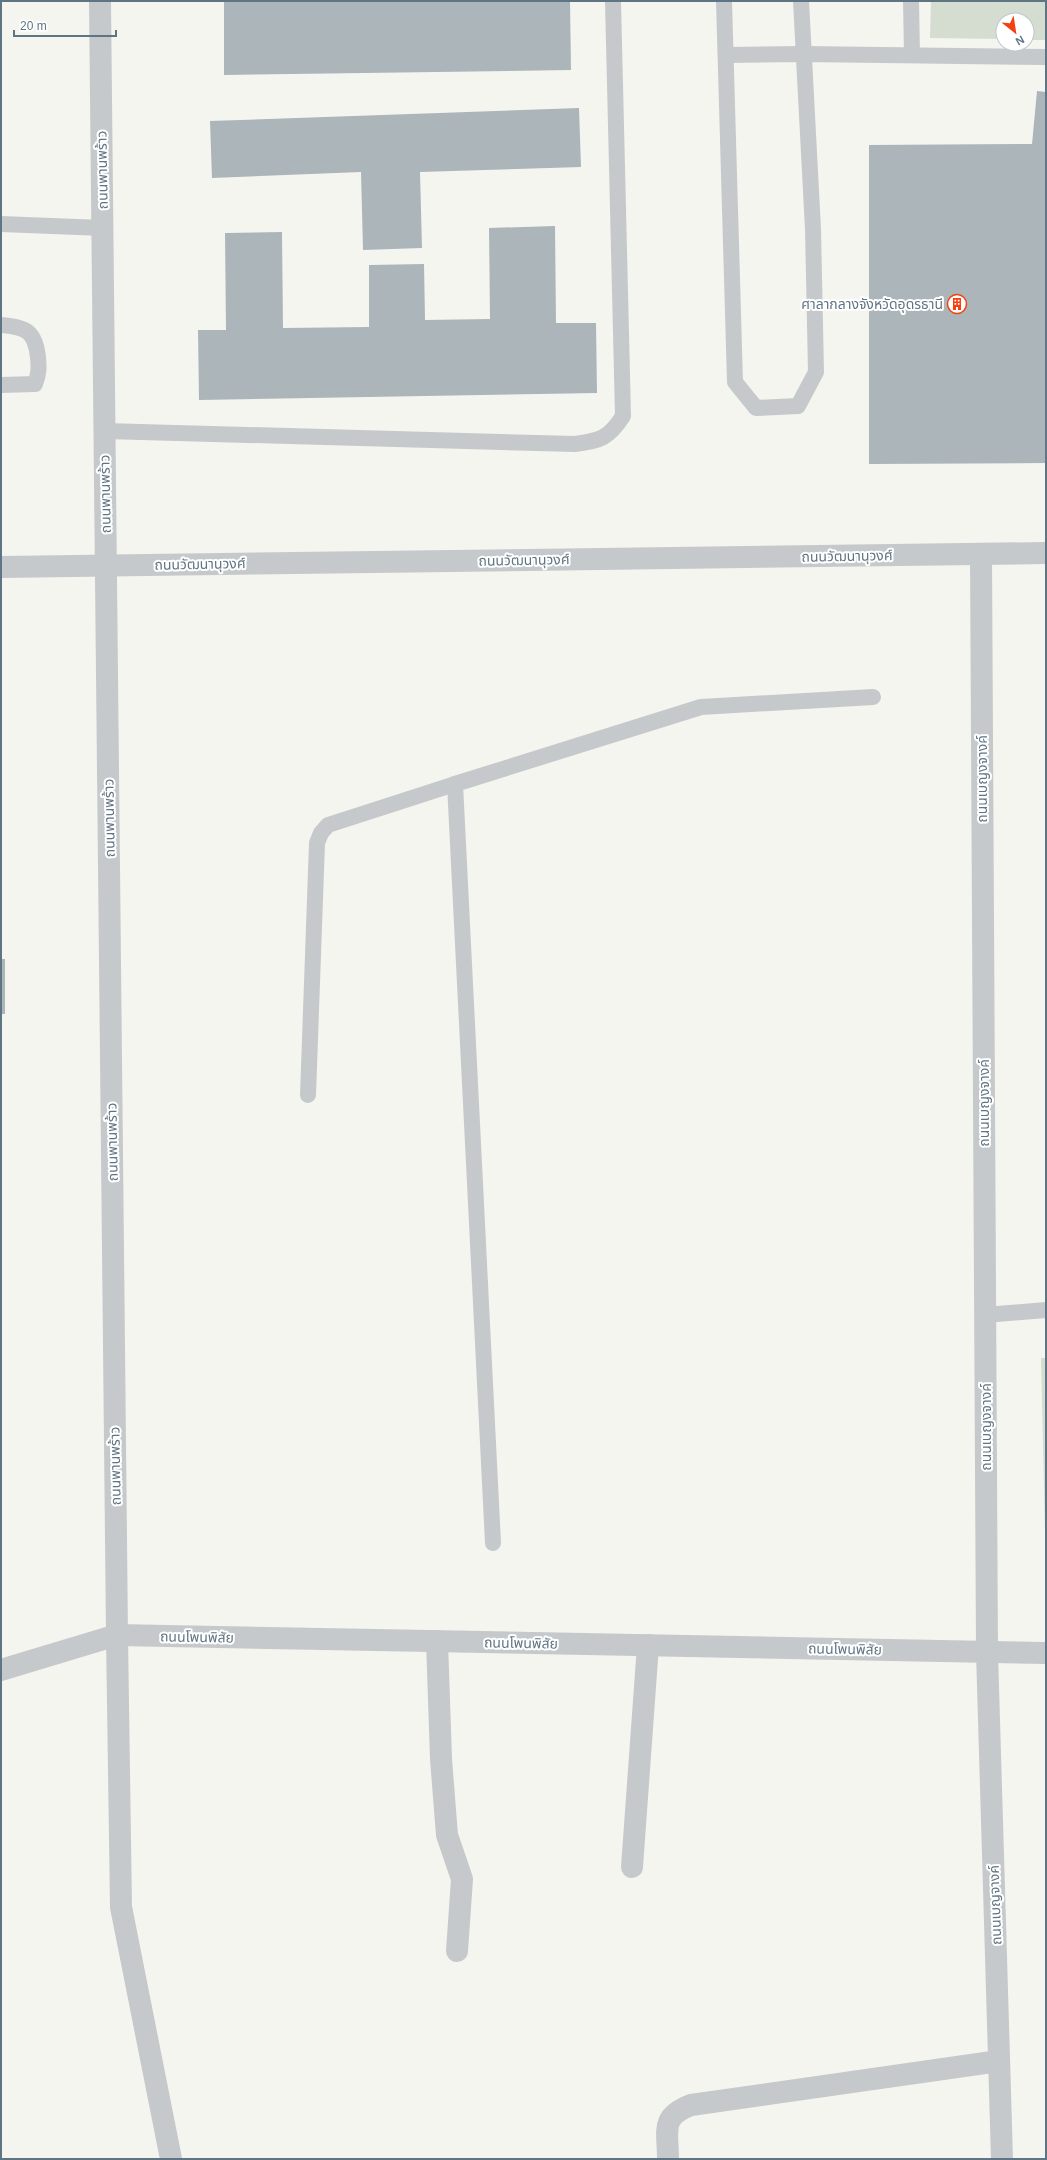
<svg xmlns="http://www.w3.org/2000/svg" width="1047" height="2160" viewBox="0 0 1047 2160" font-family="Helvetica,'Noto Sans Thai',sans-serif">
  <style>
    .green { fill: #d5dcd0 }
    .building { fill: #acb5b9 }
    .lines { fill: none; stroke-linecap: round; stroke-linejoin: round }
    .service { stroke: #c6c9cc; stroke-width: 16 }
    .minor { stroke: #c6c9cc; stroke-width: 22 }
    .tertiary { stroke: #c6c9cc; stroke-width: 22 }
    .labels { text-anchor: middle; dominant-baseline: central; stroke-width: 4; stroke-linejoin: round; paint-order: stroke }
    .street-label { font-size: 14px; fill: #607584; stroke: #fff }
    .poi-label { font-size: 14px; fill: #607584; stroke: #fff; text-anchor: end }
  </style>
  <rect width="100%" height="100%" fill="#f5f5ef"/>
  <g class="green">
    <path d="M931,1H1046V40H1027V20H1003V39L930,38Z"/>
    <path d="M1041,1358H1046V1576Z"/>
  </g>
  <g class="building">
    <path d="M224,1H570L571,70L224,75Z"/>
    <path d="M1037,91L1046,92V463L869,464V145L1032,144Z"/>
    <path d="M579,108L581,167L420,172L422,248L363,250L361,172L212,178L210,121Z"/>
    <path d="M555,226L556,323H596L597,393L199,400L198,330H226L225,233L282,232L283,328L369,327V265L424,264L425,320L490,319L489,228Z"/>
    <rect x="1" y="959" width="4" height="55"/>
  </g>
  <g class="lines">
    <g class="service">
      <path d="M724,1L735,382L756,408L798,406L816,372L813,229L801,1"/>
      <path d="M911,1L912,55"/>
      <path d="M726,55L804,54L1046,57"/>
      <path d="M1,224L103,228"/>
      <path d="M1,325C26,327 35,331 38,357C39,368 39,374 35,384L1,385"/>
      <path d="M105,431L575,444C600,441 609,438 623,416L613,1"/>
      <path d="M308,1095L317,843L321,833L328,825L455,784"/>
      <path d="M985,1315L1046,1310"/>
      <path d="M493,1543L455,784L701,707L873,697"/>
    </g>
    <g class="minor">
      <path d="M981,554L987,1652"/>
      <path d="M117,1635L121,1907L171,2159"/>
      <path d="M437,1641L441,1759L447,1835L462,1879L457,1951"/>
      <path d="M632,1867L648,1645"/>
      <path d="M668,2159C668,2130 660,2117 691,2105L999,2061"/>
    </g>
    <g class="tertiary">
      <path d="M100,1L117,1635"/>
      <path d="M1,567L1046,553"/>
      <path d="M987,1652L1002,2159"/>
      <path d="M1,1670L117,1635L1046,1653"/>
    </g>
  </g>
  <defs>
    <g id="building-ring" transform="scale(1)"><circle r="9.5" fill="#fff" stroke="#f5410f" stroke-width="1.5"/><path d="M-4-6H4V6H1V3H-1V6H-4ZM-2.5-4.3h1.7v1.8h-1.7ZM.8-4.3h1.7v1.8H.8ZM-2.5-1h1.7V.8h-1.7ZM.8-1h1.7V.8H.8Z" fill="#f5410f"/></g>
  </defs>
  <g fill-rule="evenodd">
    <use href="#building-ring" x="957" y="304"/>
  </g>
  <g class="labels">
    <g class="street-label">
      <text transform="translate(102 170) rotate(-91)">ถนนพานพร้าว</text>
      <text transform="translate(105 494) rotate(-91)">ถนนพานพร้าว</text>
      <text transform="translate(847 556) rotate(-1)">ถนนวัฒนานุวงศ์</text>
      <text transform="translate(524 560) rotate(-1)">ถนนวัฒนานุวงศ์</text>
      <text transform="translate(200 564) rotate(-1)">ถนนวัฒนานุวงศ์</text>
      <text transform="translate(982 779) rotate(-90)">ถนนเบญงจางค์</text>
      <text transform="translate(109 818) rotate(-91)">ถนนพานพร้าว</text>
      <text transform="translate(984 1103) rotate(-90)">ถนนเบญงจางค์</text>
      <text transform="translate(112 1142) rotate(-91)">ถนนพานพร้าว</text>
      <text transform="translate(986 1427) rotate(-90)">ถนนเบญงจางค์</text>
      <text transform="translate(115 1466) rotate(-91)">ถนนพานพร้าว</text>
      <text transform="translate(197 1637) rotate(1)">ถนนโพนพิสัย</text>
      <text transform="translate(521 1643) rotate(1)">ถนนโพนพิสัย</text>
      <text transform="translate(845 1649) rotate(1)">ถนนโพนพิสัย</text>
      <text transform="translate(995 1905) rotate(-92)">ถนนเบญจางค์</text>
    </g>
    <g class="poi-label">
      <text x="943" y="304">ศาลากลางจังหวัดอุดรธานี</text>
    </g>
  </g>
  <rect width="1047" height="2160" fill="none" stroke="#607584" stroke-width="4"/>
  <g transform="translate(1015 32) rotate(150)"><circle r="19" fill="#ffffff" stroke="#bfc8ce"/>
  <path d="M0-3L7 15L0 10L-7 15Z" fill="#f5410f"/>
  <text y="-6" font-size="11" font-weight="bold" text-anchor="middle" fill="#607584">N</text>
  </g>
  <path d="M14 30v6h102v-6" fill="none" stroke="#607584" stroke-width="2"/>
  <text x="20" y="30" font-size="12" fill="#607584" stroke="#ffffff" stroke-width="3" paint-order="stroke">20 m</text>
</svg>
